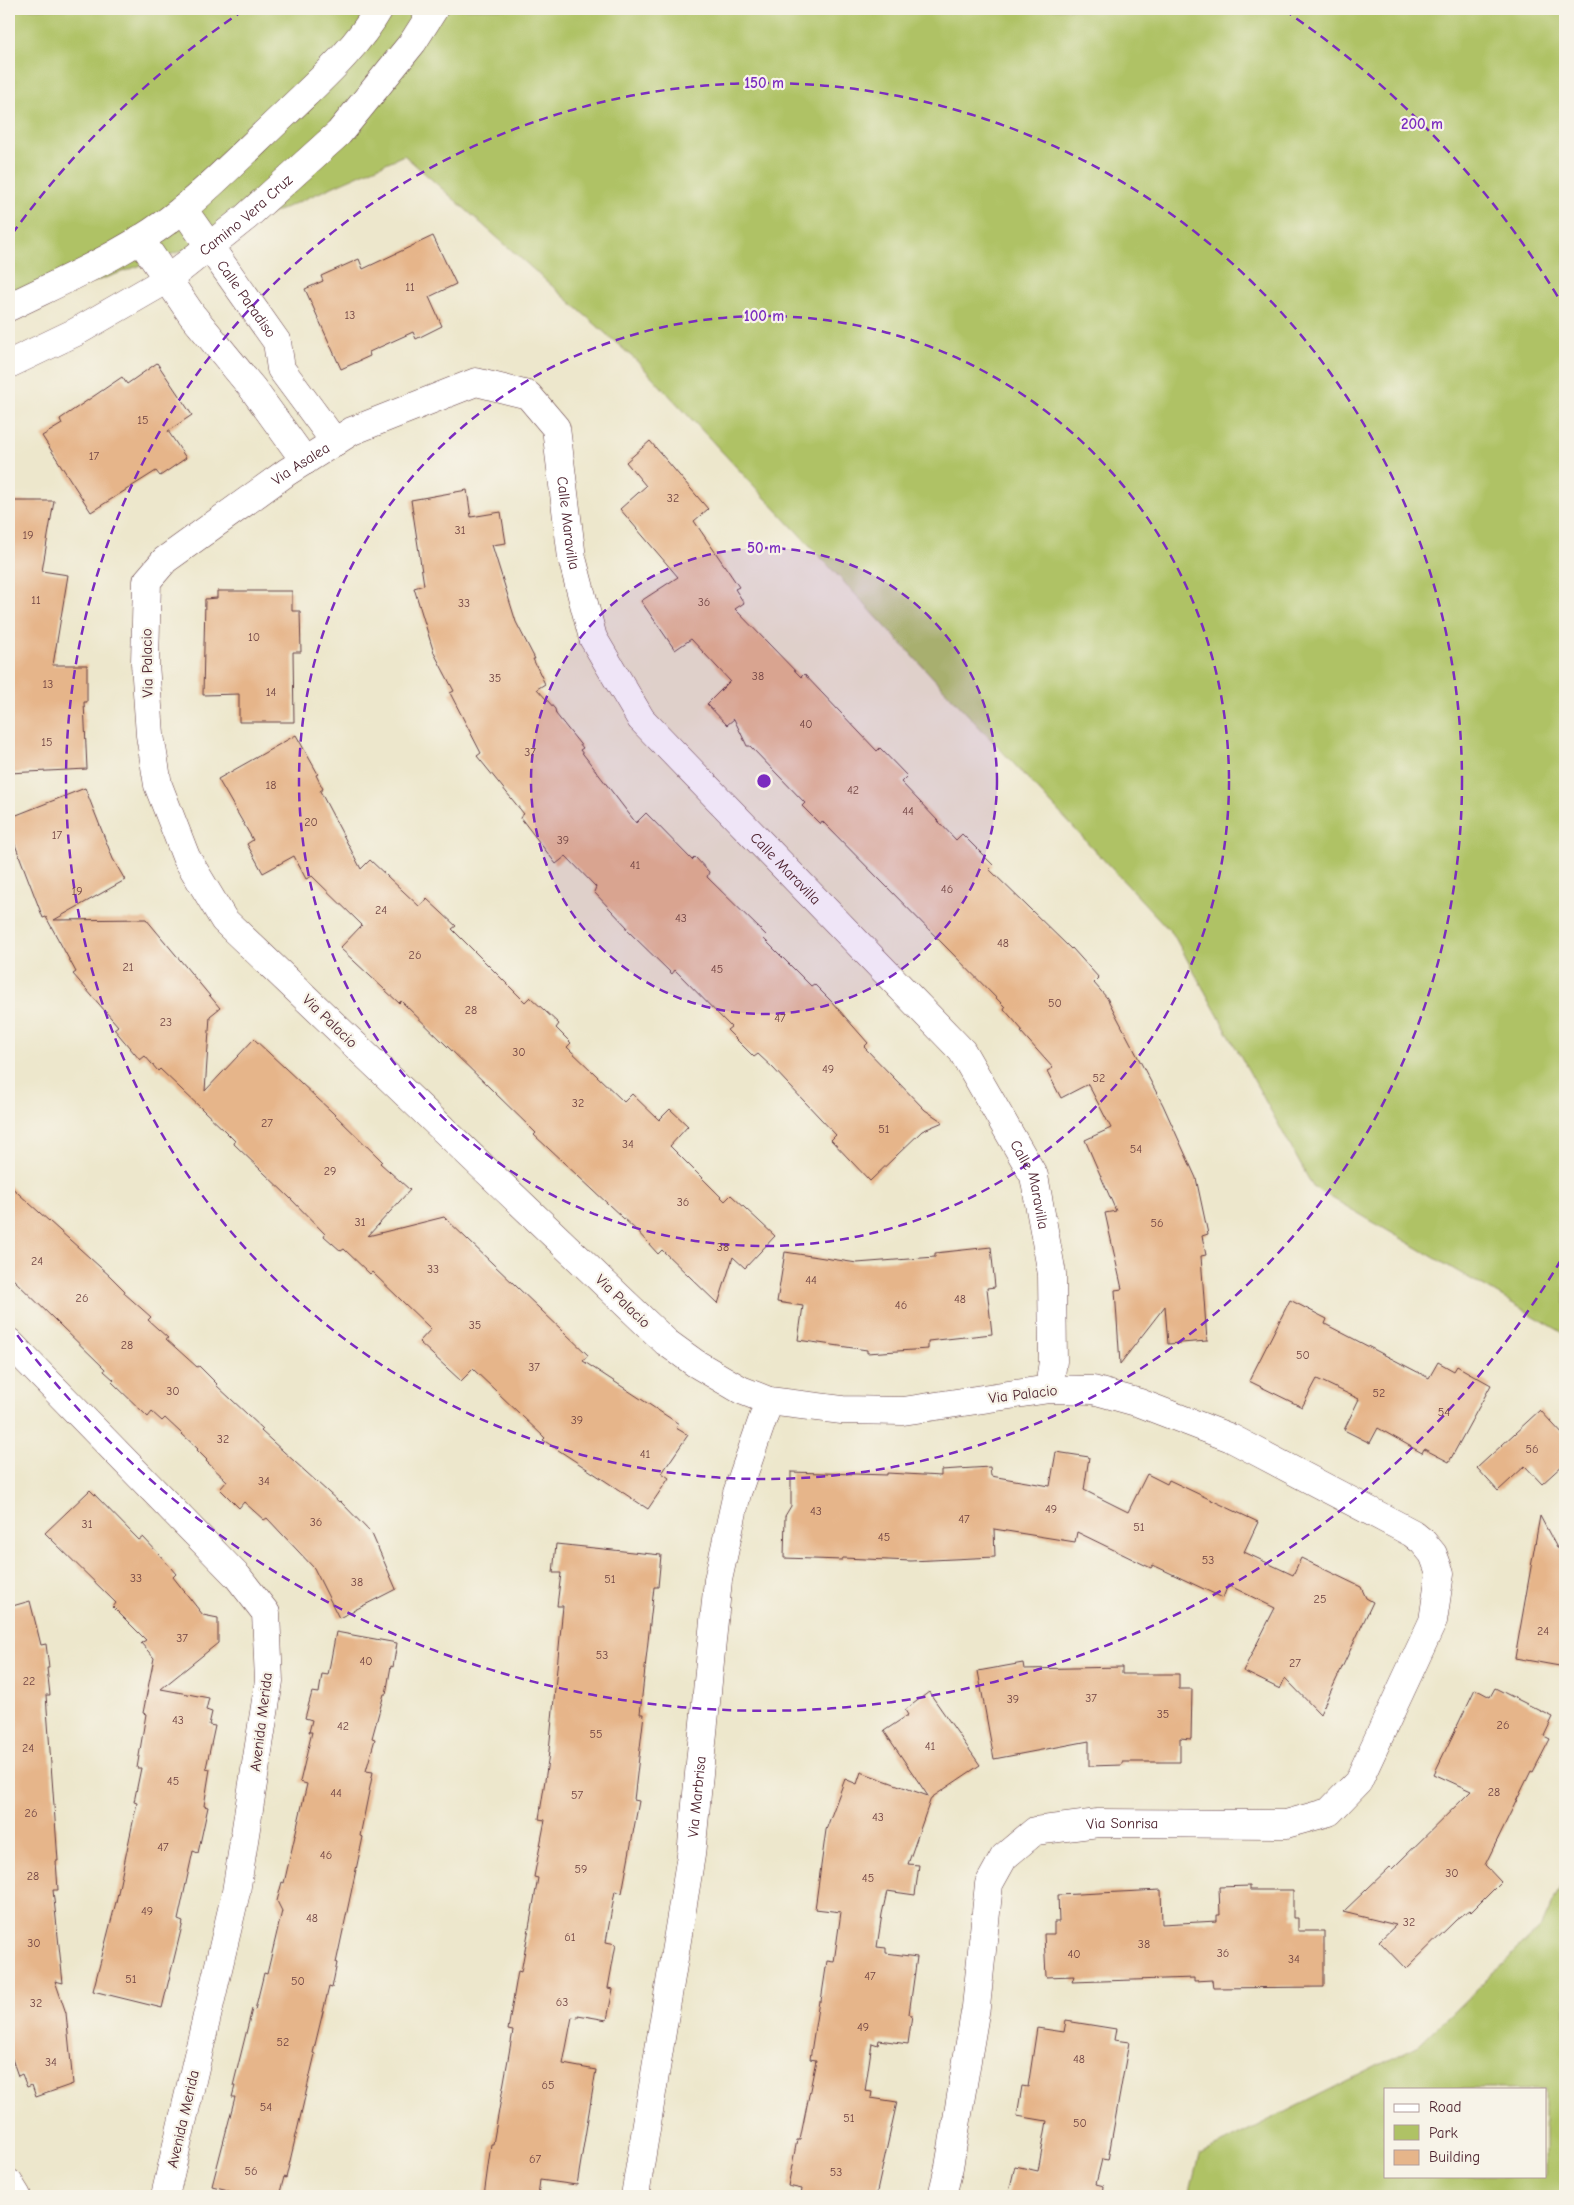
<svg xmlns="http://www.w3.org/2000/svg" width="1574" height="2205" viewBox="0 0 1574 2205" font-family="'Comic Neue',sans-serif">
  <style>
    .green { fill: #afc265; stroke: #7c7048; fill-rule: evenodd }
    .building { fill: #e6b58a }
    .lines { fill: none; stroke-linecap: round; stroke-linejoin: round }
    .street-casing { stroke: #623d43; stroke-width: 29 }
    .secondary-casing { stroke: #623d43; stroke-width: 29 }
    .street { stroke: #fff; stroke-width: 28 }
    .secondary { stroke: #fff; stroke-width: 28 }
    .ring { fill: none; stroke: #7b2cbf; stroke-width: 2.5; stroke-dasharray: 9 6 }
    .labels { text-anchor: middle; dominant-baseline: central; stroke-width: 4.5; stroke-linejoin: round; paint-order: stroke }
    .number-label { font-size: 12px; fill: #714443 }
    .street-label { font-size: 15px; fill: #4a1f2b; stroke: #f7f3e8 }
    .centre { fill: #7b2cbf; stroke: #f7f3e8; stroke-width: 2.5 }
    .ring-label { font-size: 15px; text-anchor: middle; font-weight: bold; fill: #7b2cbf; stroke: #f7f3e8; stroke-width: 4.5; stroke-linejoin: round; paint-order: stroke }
  </style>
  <rect width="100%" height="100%" fill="#f7f3e8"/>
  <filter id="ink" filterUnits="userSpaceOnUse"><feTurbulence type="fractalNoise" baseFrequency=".02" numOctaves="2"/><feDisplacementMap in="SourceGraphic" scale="10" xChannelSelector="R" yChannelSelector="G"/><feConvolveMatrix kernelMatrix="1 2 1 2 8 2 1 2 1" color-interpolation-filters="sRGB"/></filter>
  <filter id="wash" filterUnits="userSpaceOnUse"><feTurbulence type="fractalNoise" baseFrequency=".0096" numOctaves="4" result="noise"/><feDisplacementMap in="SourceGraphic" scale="20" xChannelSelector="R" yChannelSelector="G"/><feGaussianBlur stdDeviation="1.12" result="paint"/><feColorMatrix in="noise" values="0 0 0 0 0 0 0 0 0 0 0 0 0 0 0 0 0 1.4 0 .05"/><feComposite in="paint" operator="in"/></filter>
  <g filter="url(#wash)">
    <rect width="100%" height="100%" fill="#ede7cc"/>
    <g class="green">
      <path d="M9,9H1565V1334L1313,1187L1173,934L639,363L404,155L215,239L9,312Z"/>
      <path d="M1565,1875V2196H1189L1199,2155L1419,2045L1542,1926ZM1385,2089H1545V2176H1385Z"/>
    </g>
    <g id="blocks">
      <g class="building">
        <path d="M433,236L456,284L429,297L442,326L416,339L413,332L369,352L370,356L341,369L305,289L323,281L321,276L359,259L363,269Z"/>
        <path d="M157,363L192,415L168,431L186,458L160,476L156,471L91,512L42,436L62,424L60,419L122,377L127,384Z"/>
        <path d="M650,441L708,509L694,521L739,587L735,589L744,603L735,609L801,677L804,674L877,751L880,748L907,776L901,782L956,840L962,834L993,865L989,869L1071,949L1072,948L1099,978L1094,983L1107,998L1163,1105L1196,1178L1208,1234L1202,1236L1206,1255L1201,1256L1207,1341L1168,1344L1165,1306L1120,1364L1115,1290L1122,1289L1105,1213L1116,1211L1085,1140L1111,1128L1088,1084L1061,1098L1047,1071L1053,1068L1021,1032L1023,1031L1004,1009L1005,1007L822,821L820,824L802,806L805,803L750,746H747L734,719L727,725L707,704L730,681L691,639L675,650L641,601L678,577L620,509L646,486L626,462Z"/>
        <path d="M467,490L471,517L501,512L506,543L492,545L516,622L535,659H533L545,684L537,689L555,709L556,714L583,748L580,750L636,823L646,813L692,860L695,857L709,872L707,877L767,936L764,939L811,986L814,984L831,1001L868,1043L864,1047L925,1110L943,1122L922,1131L870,1181L831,1140L836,1135L773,1068L758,1054L754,1057L727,1030L731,1027L675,970L672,974L626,929L627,927L594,892L596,887L566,856L556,864L520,817L524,814L477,756L481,753L450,693L454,691L434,653L414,588L424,585L411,500Z"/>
        <path d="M9,501H54L42,571L68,575L53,665H87V702H84L87,769L9,773Z"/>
        <path d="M217,591H292V611H300L301,652H293L294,722H239V694L203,695L205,599L217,598Z"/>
        <path d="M296,735L318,774L316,775L323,789L320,791L361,869L370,860L420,907L427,899L456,926L452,929L525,1002L530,997L559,1024L556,1028L571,1043L567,1047L624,1102L632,1094L659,1120L670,1109L688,1126L670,1146L725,1201L731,1195L775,1236L745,1268L733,1257L718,1304L662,1250L658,1254L637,1231L534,1135L536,1133L401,1001L399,1003L340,948L362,925L312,876L306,879L294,856L263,873L247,844L253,840L218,779Z"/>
        <path d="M85,788L113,859L125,880L54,920L146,919L220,1008L210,1016L205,1091L254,1039L332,1112L382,1161L380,1163L410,1190L368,1236L444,1217L588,1355L583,1361L679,1424L676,1428L688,1435L662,1473L669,1478L648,1509L543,1440L545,1438L473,1369L461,1381L419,1342L431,1329L372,1272L370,1274L344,1249L341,1251L324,1236L325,1234L290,1198L234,1144L235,1141L225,1131L160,1069L158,1071L145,1056L140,1060L114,1029L118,1026L73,974L76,972L46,917L43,918L9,829V818Z"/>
        <path d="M9,1185L110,1276L125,1291L124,1293L151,1317L148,1320L168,1338L166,1339L197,1367L199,1366L217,1384L216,1385L263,1429L261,1431L339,1502L340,1501L372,1534L396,1589L339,1618L314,1568L267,1518L264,1520L244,1502L239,1508L220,1489L227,1481L206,1461L207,1460L197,1450L198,1449L165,1418L162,1421L152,1412L148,1417L112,1382L114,1380L104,1371L105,1369L9,1275Z"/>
        <path d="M991,1247L995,1287L987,1288L992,1334L928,1341V1349L867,1353V1350L798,1340L803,1306L777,1302L785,1252L857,1263L935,1257V1253Z"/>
        <path d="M1290,1300L1327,1319L1325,1324L1429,1378L1438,1362L1454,1371L1457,1366L1491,1385L1449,1462L1424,1449L1422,1453L1378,1428L1370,1443L1344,1430L1359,1399L1317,1379L1302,1407L1249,1381Z"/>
        <path d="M1540,1410L1565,1437V1463L1542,1484L1525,1466L1498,1491L1477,1468Z"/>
        <path d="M1056,1452L1089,1457L1084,1490L1128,1512L1147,1474L1167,1484L1169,1480L1258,1522L1244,1552L1293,1575L1301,1558L1361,1587L1366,1598L1373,1602L1320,1714L1285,1678L1280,1689L1243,1671L1275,1608L1228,1585L1223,1598L1153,1565L1151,1568L1077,1532L1075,1542L994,1529L995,1557L911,1561L843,1558L842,1560L784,1558L785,1516L791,1506V1472L887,1475V1473L941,1476V1470L990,1467L991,1476L1050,1486Z"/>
        <path d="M90,1490L139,1540L143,1537L159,1554L176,1574L173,1577L203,1615L218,1618V1643L161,1689L209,1698L206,1710L212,1712L209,1725L215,1726L206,1768L210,1769L204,1806L208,1807L198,1853L193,1851L178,1920L183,1922L162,2008L93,1991L116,1902L137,1803L134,1802L141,1768H137L146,1714L143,1713L154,1658L141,1643L146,1640L113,1607L116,1603L45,1533Z"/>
        <path d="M1540,1516L1557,1548L1565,1549V1667L1515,1658Z"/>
        <path d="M556,1544L661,1555L658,1587H654L640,1714H644L634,1800L639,1801L622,1893L615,1891L606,1942L616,1944L608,1988L613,1989L607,2020L578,2015V2018L572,2017L563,2064L596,2070L577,2185L540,2180L538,2196H484L491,2144H493L513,2031L508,2030L518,1971L521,1972L538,1878L534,1877L545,1820L539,1819L548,1761L563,1606H557L561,1573H553Z"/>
        <path d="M30,1601L41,1645L46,1644L49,1668H47L50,1695H46L58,1861H56L58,1890H53L63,1983L55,1981L66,2013L73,2084L36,2097L32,2085L27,2087L22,2074L18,2076L9,2050V1607Z"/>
        <path d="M336,1632L397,1643L393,1667L391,1666L386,1694H384L372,1738L375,1739L366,1771L373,1772L360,1836L363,1837L336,1963H337L332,1988L329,1987L313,2053L315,2054L286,2178L284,2177L279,2196H242L227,2193L228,2190L212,2186L235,2097H232L235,2086H233L252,2009L255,2010L264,1973L267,1974L282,1911L277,1901L282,1882L284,1883L307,1784L300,1782L312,1732H309L312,1720L305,1718L312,1692L319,1693L322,1674L328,1675Z"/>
        <path d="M1023,1663L1024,1669L1122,1667V1674H1179V1689H1192L1191,1739L1180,1738V1762H1122V1765L1089,1766V1741L994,1759L978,1671Z"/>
        <path d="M1495,1688L1553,1717L1544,1736L1550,1739L1533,1772L1531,1771L1485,1865L1501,1882L1471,1912L1469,1910L1456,1920L1406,1969L1379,1941L1396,1925L1343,1912L1390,1867L1392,1869L1471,1791L1434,1774L1475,1689L1490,1697Z"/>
        <path d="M929,1692L980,1765L931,1798L908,1864L919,1865L915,1895L887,1891L882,1914L877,1947L886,1948V1953L917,1957L909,2014L912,2015L908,2044L879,2040L878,2045L872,2043L865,2091L872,2092L871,2098L897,2102L876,2196H801L802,2189L788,2186L797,2140H800L816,2060L810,2059L819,2001H821L827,1961L834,1962L841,1912L815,1909L826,1830L845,1779L857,1784L861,1772L928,1796L884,1731L908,1715L905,1710Z"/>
        <path d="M1250,1886V1890H1293V1918H1298V1931H1324V1987L1213,1988L1212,1980L1194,1981V1978L1072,1982L1074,1976L1046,1977L1044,1934H1054V1922H1059L1058,1895L1161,1890L1162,1924L1217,1921V1915H1220L1219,1887Z"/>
        <path d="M1066,2021L1116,2029L1114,2040L1129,2042L1108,2160L1102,2159L1096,2184L1104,2186L1103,2196H1008L1015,2166L1038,2171L1047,2121L1017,2116L1022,2086L1028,2087L1037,2028L1064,2032Z"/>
      </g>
    </g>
  </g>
  <g filter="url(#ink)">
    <use href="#blocks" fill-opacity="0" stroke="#623d43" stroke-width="1"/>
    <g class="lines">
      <g class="street-casing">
        <g id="street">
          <path id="s1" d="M183,209L277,342L281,369L335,442"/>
          <path d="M140,239L192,315L253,389L305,461"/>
          <path d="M9,1342L238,1577L266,1613L269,1681L236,1892L165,2196"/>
          <path d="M9,2183L17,2196"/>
          <path id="s2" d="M635,2196L691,1855L718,1580L737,1493L769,1401"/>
          <path id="s3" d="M942,2196L949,2167L976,2007L989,1884L1004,1857L1035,1831L1098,1823L1286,1824L1329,1812L1358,1782L1433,1621L1440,1573L1433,1554L1423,1542L1412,1533L1231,1438L1140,1403L1093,1390L1049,1389L903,1411L842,1410L769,1401L741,1390L695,1363L666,1342L224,920L186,857L158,785L150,735L145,663L147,581L165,560L287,472L352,431L476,382L528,395L556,428L572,558L593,638L641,719L962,1051L1034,1176L1052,1274L1053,1361L1049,1389"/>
        </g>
      </g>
      <g class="secondary-casing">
        <g id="secondary">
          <path d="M9,307C68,278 132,251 183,209C219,179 252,145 286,113C319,81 356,49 379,9"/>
          <path id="s4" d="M9,364L76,332L168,279L246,217L339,133L413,42L434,9"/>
        </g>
      </g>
      <use href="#street" class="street"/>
      <use href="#secondary" class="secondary"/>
    </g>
  </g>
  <circle cx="764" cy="781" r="233" fill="#7b2cbf" fill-opacity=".12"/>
  <g class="ring">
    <circle cx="764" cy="781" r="233"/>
    <circle cx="764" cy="781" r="465"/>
    <circle cx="764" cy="781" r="698"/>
    <path d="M1561 1260A930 930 0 0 1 12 1328M12 234A930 930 0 0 1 244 10M1284 10A930 930 0 0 1 1561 302"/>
  </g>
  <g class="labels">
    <g class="number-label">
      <text x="410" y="287">11</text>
      <text x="350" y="315">13</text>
      <text x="143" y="420">15</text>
      <text x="94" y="456">17</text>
      <text x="673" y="498">32</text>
      <text x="460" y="530">31</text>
      <text x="28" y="535">19</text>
      <text x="36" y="600">11</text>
      <text x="704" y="602">36</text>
      <text x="464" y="603">33</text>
      <text x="254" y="637">10</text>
      <text x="758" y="676">38</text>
      <text x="495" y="678">35</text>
      <text x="48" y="684">13</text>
      <text x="271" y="692">14</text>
      <text x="806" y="724">40</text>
      <text x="47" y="742">15</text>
      <text x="530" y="752">37</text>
      <text x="271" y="785">18</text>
      <text x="853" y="790">42</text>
      <text x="908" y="811">44</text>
      <text x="311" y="822">20</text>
      <text x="57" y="835">17</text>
      <text x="563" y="840">39</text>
      <text x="635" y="865">41</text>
      <text x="947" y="889">46</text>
      <text x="77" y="891">19</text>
      <text x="381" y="910">24</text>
      <text x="681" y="918">43</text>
      <text x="1003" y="943">48</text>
      <text x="415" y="955">26</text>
      <text x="128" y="967">21</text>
      <text x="717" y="969">45</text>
      <text x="1055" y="1003">50</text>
      <text x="471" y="1010">28</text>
      <text x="780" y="1018">47</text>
      <text x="166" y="1022">23</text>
      <text x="519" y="1052">30</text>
      <text x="828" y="1069">49</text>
      <text x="1099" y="1078">52</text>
      <text x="578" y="1103">32</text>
      <text x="267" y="1123">27</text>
      <text x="884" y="1129">51</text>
      <text x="628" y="1144">34</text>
      <text x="1136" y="1149">54</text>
      <text x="330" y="1171">29</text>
      <text x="683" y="1202">36</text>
      <text x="360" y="1222">31</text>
      <text x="1157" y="1223">56</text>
      <text x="723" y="1247">38</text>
      <text x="37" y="1261">24</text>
      <text x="433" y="1269">33</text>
      <text x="811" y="1280">44</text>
      <text x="82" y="1298">26</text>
      <text x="960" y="1299">48</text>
      <text x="901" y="1305">46</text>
      <text x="475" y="1325">35</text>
      <text x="127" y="1345">28</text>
      <text x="1303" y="1355">50</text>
      <text x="534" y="1367">37</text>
      <text x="173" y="1391">30</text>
      <text x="1379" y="1393">52</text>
      <text x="1444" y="1412">54</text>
      <text x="577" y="1420">39</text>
      <text x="223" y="1439">32</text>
      <text x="1532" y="1449">56</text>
      <text x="645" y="1454">41</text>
      <text x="264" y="1481">34</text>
      <text x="1051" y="1509">49</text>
      <text x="816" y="1511">43</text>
      <text x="964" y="1519">47</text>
      <text x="316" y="1522">36</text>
      <text x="87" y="1524">31</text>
      <text x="1139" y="1527">51</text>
      <text x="884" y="1537">45</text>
      <text x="1208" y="1560">53</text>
      <text x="136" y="1578">33</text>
      <text x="610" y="1579">51</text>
      <text x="357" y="1582">38</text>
      <text x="1320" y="1599">25</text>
      <text x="1543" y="1631">24</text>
      <text x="182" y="1638">37</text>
      <text x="602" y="1655">53</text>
      <text x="366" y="1661">40</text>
      <text x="1295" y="1663">27</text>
      <text x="29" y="1681">22</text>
      <text x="1091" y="1698">37</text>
      <text x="1013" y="1699">39</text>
      <text x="1163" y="1714">35</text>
      <text x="178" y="1720">43</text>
      <text x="1503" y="1725">26</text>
      <text x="343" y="1726">42</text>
      <text x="596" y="1734">55</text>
      <text x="930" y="1746">41</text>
      <text x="28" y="1748">24</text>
      <text x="173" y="1781">45</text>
      <text x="1494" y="1792">28</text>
      <text x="336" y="1793">44</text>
      <text x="577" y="1795">57</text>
      <text x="31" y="1813">26</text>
      <text x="878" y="1817">43</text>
      <text x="163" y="1847">47</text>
      <text x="326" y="1855">46</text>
      <text x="581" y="1869">59</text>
      <text x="1452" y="1873">30</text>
      <text x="33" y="1876">28</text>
      <text x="868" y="1878">45</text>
      <text x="147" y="1911">49</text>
      <text x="312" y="1918">48</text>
      <text x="1409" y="1922">32</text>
      <text x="570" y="1937">61</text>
      <text x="34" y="1943">30</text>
      <text x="1144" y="1944">38</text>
      <text x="1223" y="1953">36</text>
      <text x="1074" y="1954">40</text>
      <text x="1294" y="1959">34</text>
      <text x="870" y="1976">47</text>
      <text x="131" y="1979">51</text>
      <text x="298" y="1981">50</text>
      <text x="562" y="2002">63</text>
      <text x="36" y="2003">32</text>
      <text x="863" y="2027">49</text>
      <text x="283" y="2042">52</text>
      <text x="1079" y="2059">48</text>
      <text x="51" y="2062">34</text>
      <text x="548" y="2085">65</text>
      <text x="266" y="2107">54</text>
      <text x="849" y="2118">51</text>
      <text x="1080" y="2123">50</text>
      <text x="535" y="2159">67</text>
      <text x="251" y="2171">56</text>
      <text x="836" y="2172">53</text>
    </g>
    <g class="street-label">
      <text stroke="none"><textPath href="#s4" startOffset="281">Camino Vera Cruz</textPath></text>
      <text stroke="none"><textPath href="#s1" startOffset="110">Calle Paradiso</textPath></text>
      <text stroke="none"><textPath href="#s3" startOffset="2958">Via Asalea</textPath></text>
      <text stroke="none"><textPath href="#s3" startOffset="3345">Calle Maravilla</textPath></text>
      <text transform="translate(147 663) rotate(-91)">Via Palacio</text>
      <text stroke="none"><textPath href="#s3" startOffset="3765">Calle Maravilla</textPath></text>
      <text transform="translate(330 1021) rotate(44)">Via Palacio</text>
      <text stroke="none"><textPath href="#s3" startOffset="4170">Calle Maravilla</textPath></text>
      <text transform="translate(623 1301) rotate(44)">Via Palacio</text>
      <text transform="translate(1023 1394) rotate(-7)">Via Palacio</text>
      <text transform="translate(261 1722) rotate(-83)">Avenida Merida</text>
      <text stroke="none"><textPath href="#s2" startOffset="404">Via Marbrisa</textPath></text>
      <text stroke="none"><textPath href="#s3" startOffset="475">Via Sonrisa</textPath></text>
      <text transform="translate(183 2119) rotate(-77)">Avenida Merida</text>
    </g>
  </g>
  <circle cx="764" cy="781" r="8" class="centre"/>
  <g class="ring-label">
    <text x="764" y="88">150 m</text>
    <text x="1422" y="129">200 m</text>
    <text x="764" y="321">100 m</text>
    <text x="764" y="553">50 m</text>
  </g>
  <rect width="1574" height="2205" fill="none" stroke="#f7f3e8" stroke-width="30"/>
  <rect x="1384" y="2088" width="162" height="90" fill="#f7f3e8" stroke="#b29e9c"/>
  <rect x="1394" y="2104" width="25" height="8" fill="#ffffff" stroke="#b29e9c"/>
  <text x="1429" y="2112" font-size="15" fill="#4a1f2b">Road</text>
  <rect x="1394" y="2125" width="25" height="15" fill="#afc265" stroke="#b29e9c"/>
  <text x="1429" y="2138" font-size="15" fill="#4a1f2b">Park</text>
  <rect x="1394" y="2150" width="25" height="15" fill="#e6b58a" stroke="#b29e9c"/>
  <text x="1429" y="2162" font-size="15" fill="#4a1f2b">Building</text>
</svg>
